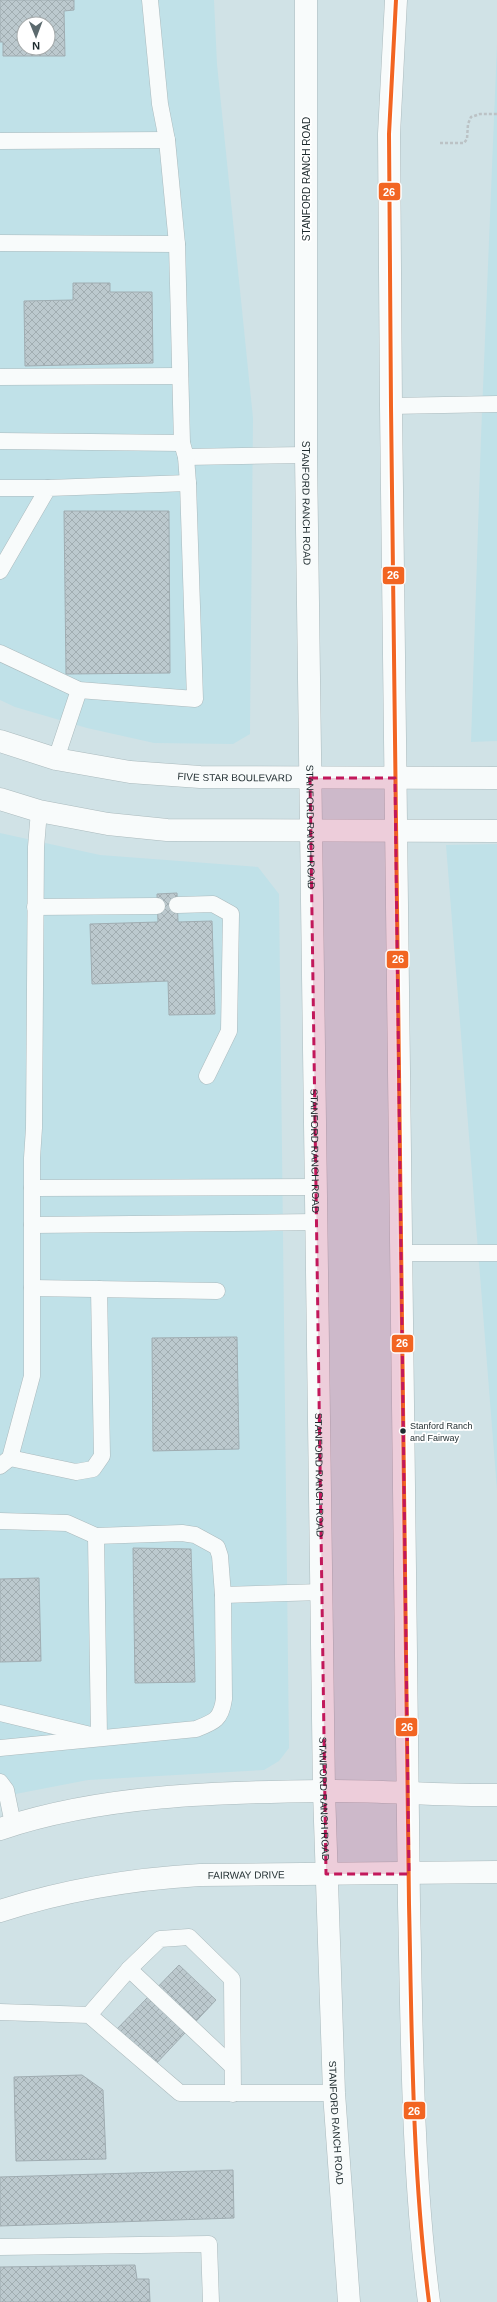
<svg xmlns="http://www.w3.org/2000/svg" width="497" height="2302" viewBox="0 0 497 2302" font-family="Helvetica,sans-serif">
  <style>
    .built { fill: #c0e1e8; fill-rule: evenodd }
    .building { fill: url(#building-cross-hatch); stroke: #a0adb2; fill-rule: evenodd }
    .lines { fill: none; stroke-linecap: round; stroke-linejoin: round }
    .lane-casing { stroke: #abbabd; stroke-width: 17 }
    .secondary-casing { stroke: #abbabd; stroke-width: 23 }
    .path { stroke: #bbc2c5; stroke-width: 2.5; stroke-dasharray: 3 2; stroke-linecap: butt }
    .lane { stroke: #f8fbfb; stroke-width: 16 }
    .secondary { stroke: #f8fbfb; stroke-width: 22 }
    .bus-1-casing { stroke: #fff; stroke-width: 7 }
    .bus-1 { stroke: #f26522; stroke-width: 4 }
    .marked { fill: #c2185b; fill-opacity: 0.2; stroke: #c2185b; stroke-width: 3; stroke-dasharray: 8 5; stroke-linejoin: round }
    .bus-dot { fill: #1d2a2d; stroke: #fff; stroke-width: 1.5 }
    .labels { text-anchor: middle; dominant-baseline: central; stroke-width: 3.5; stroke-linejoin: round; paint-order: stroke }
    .bus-label { font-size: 9px; fill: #1d2a2d; stroke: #fff; text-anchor: start }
    .street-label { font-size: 10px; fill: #1d2a2d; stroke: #fff }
    .line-badge { stroke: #fff; stroke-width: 1.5 }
    .badge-label { font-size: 11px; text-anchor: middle; font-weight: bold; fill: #fff }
  </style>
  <defs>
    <pattern id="building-cross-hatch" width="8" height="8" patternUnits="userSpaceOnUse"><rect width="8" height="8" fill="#bcc9ce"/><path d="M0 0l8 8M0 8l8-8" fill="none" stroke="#a1adb1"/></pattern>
  </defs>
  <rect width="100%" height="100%" fill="#d0e2e6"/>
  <g class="built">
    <path d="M0,0H214L217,64L253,418L250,734L233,744L154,743L87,728L15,707L0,700ZM24,24H48V48H24Z"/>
    <path d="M497,45V741L471,742L481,437Z"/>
    <path d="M0,833L100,855L258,867L279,894L289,1748L279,1761L264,1770L88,1780L0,1797Z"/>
    <path d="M497,844V1490L446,845Z"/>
  </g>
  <g class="building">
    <path d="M0,0H74V10L64,11L65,56H3V42H0ZM24,24H48V48H24Z"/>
    <path d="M73,283H110V292H152L153,363L25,366L24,301L73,300Z"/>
    <path d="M64,511H169L170,673L66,674Z"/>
    <path d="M177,893L178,922L212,921L215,1014L169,1015L168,981L92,984L90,924L158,922L157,894Z"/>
    <path d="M237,1337L239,1449L153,1451L152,1338Z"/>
    <path d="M133,1548L191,1549L195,1682L135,1683Z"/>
    <path d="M39,1578L41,1661L0,1662V1579Z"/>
    <path d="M179,1965L216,2000L153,2067L115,2031Z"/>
    <path d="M82,2075L103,2090L106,2159L16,2161L14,2077Z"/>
    <path d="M233,2170L234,2218L0,2226V2177Z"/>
    <path d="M135,2265L137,2279H149L150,2302H0V2267Z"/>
  </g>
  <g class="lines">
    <g class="lane-casing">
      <g id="lane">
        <path d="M0,141L167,140"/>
        <path d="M0,243L177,244"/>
        <path d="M0,377L180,376"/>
        <path d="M391,406L497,404"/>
        <path d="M0,441L182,443"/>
        <path d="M186,457L306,455"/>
        <path d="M0,488H48"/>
        <path d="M0,571L48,488L188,483"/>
        <path d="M0,653L79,690L195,699L188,483L186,457L182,443L177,244L167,140L160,104L150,0"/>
        <path d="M56,759L79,690"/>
        <path d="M177,905L213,904L231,914L229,1031L207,1076"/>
        <path d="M35,907L157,906"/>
        <path d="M32,1188L316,1187"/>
        <path d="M32,1225L316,1222"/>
        <path d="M402,1253H497"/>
        <path d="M32,1288L217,1291"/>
        <path d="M10,1458L76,1472L93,1469L102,1456L99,1289"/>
        <path d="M0,1466L10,1458L32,1376V1158L34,1128L36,847L39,811"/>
        <path d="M0,1521L67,1523L96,1536L182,1533L195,1535L217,1547L220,1556L223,1595L224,1699C221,1720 214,1722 196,1729L0,1748"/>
        <path d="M223,1595L322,1592"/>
        <path d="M0,1713L99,1737L96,1536"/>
        <path d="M0,1782L6,1790L13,1824"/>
        <path d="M129,1969L232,2066"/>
        <path d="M0,2012L89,2015L180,2093H334"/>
        <path d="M89,2015L129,1969L160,1939L189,1937L232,1979L233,2094"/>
        <path d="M0,2247L209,2244L211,2302"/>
      </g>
    </g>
    <g class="secondary-casing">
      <g id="secondary">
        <path id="s1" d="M306,0V455L324,1791L334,2093L349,2302"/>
        <path d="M396,0L389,134L391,406L409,1904C412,2037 412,2170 429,2302"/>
        <path id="s2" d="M0,741L56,759L130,772L200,777L497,778"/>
        <path d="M0,799L39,811L108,824L167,830L497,831"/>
        <path d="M0,1829C101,1795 218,1792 324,1791C382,1790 439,1796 497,1795"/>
        <path id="s3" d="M0,1911C65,1890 131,1879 200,1875L497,1872"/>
      </g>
    </g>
    <path class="path" d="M440,143H464L467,139L468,124L471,117L480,114H497"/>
    <use href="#lane" class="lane"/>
    <use href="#secondary" class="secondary"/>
    <g class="bus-1-casing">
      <path id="bus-1" d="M396,0L389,134L391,406L409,1904C412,2037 412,2170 429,2302"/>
    </g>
    <use href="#bus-1" class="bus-1"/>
  </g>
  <path class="marked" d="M310,778H395L409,1874H326Z"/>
  <circle class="bus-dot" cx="403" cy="1431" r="3.5"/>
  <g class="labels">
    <g class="bus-label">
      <text x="410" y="1426">Stanford Ranch<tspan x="410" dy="12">and Fairway</tspan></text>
    </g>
    <g class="street-label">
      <text transform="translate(306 179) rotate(-90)">STANFORD RANCH ROAD</text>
      <text stroke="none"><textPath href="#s1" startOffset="503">STANFORD RANCH ROAD</textPath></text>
      <text stroke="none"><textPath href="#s2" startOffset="239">FIVE STAR BOULEVARD</textPath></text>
      <text stroke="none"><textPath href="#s1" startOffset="827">STANFORD RANCH ROAD</textPath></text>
      <text stroke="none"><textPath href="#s1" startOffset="1151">STANFORD RANCH ROAD</textPath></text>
      <text stroke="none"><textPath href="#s1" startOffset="1475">STANFORD RANCH ROAD</textPath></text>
      <text stroke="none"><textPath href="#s1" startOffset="1799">STANFORD RANCH ROAD</textPath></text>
      <text stroke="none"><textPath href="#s3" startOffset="250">FAIRWAY DRIVE</textPath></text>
      <text stroke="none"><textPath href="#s1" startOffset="2123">STANFORD RANCH ROAD</textPath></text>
    </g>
  </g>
  <g class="line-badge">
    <rect x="378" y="182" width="23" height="19" rx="4" fill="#f26522"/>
    <rect x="382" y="566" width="23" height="19" rx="4" fill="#f26522"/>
    <rect x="386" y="950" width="23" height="19" rx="4" fill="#f26522"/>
    <rect x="391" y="1334" width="23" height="19" rx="4" fill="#f26522"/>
    <rect x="395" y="1717" width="23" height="20" rx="4" fill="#f26522"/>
    <rect x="403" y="2101" width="23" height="19" rx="4" fill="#f26522"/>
  </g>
  <g class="badge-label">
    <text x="389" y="196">26</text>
    <text x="393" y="579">26</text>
    <text x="398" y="963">26</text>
    <text x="402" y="1347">26</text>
    <text x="407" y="1731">26</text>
    <text x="414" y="2115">26</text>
  </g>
  <g transform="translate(36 36) rotate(179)"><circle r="19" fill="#ffffff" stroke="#a5aaab"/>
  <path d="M0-3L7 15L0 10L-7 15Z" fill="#5c6a6e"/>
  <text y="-6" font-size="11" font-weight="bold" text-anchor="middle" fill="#1d2a2d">N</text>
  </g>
</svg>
